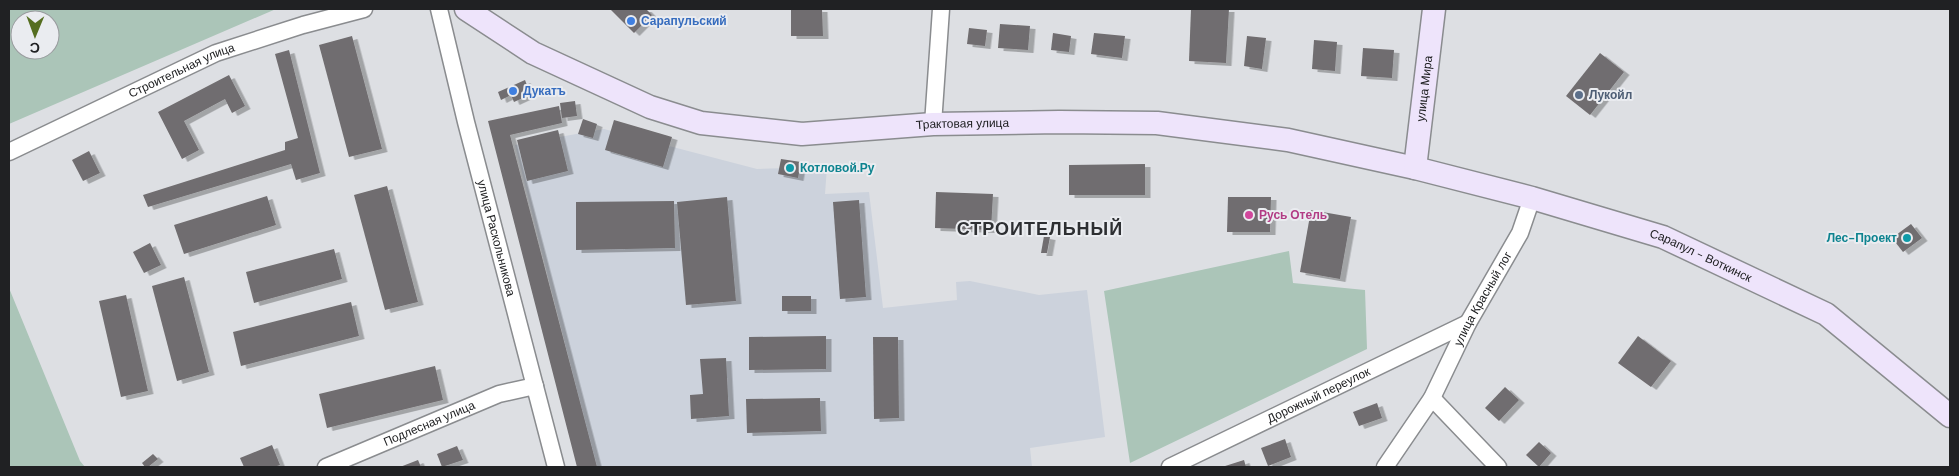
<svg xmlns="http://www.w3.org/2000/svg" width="1959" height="476" viewBox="0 0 1959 476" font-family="'DM Sans',sans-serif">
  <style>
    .built { fill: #ccd2dc }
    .green { fill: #abc5b8; fill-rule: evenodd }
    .building { fill: #706d6f; filter: url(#shadow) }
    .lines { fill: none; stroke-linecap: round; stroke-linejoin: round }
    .street-casing { stroke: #8a8c8f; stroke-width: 19 }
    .secondary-casing { stroke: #8a8c8f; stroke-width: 25 }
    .street { stroke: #fff; stroke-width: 16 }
    .secondary { stroke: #eee4fb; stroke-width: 22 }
    .shop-dot { fill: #3f7fe0; stroke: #eaecf0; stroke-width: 2 }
    .service-dot { fill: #5c6f8a; stroke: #eaecf0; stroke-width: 2 }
    .culture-dot { fill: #0f9aa8; stroke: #eaecf0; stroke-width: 2 }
    .hotel-dot { fill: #d1479c; stroke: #eaecf0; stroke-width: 2 }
    .labels { text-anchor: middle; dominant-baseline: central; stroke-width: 4; stroke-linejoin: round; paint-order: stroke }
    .shop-label { font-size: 12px; font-weight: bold; fill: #366cbe; stroke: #eaecf0; text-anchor: start }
    .street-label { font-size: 12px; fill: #202123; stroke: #eaecf0 }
    .service-label { font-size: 12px; font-weight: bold; fill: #4e5e75; stroke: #eaecf0; text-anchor: start }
    .culture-label { font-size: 12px; font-weight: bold; fill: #0d838f; stroke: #eaecf0; text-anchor: start }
    .hotel-label { font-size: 12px; font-weight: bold; fill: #b23c85; stroke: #eaecf0; text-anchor: start }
    .district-label { font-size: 18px; font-weight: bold; letter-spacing: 1px; fill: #2d2f32; stroke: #eaecf0 }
  </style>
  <defs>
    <filter id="shadow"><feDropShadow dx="5.5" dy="3" stdDeviation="0" flood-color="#0004"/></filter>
  </defs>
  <rect width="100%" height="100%" fill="#dddfe3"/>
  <path class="built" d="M604,129L757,169L827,167L825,194L869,192L883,308L957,300L956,282L970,281L1039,295L1087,290L1105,437L1030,448L1032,467H596L515,145Z"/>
  <g class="green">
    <path d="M9,9H276L9,124ZM20,20H50V50H20Z"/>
    <path d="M1289,251L1293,283L1365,290L1367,349L1130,463L1104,291Z"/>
    <path d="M9,288L80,461L85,467H9Z"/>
  </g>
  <g class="building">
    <path d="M610,9H646L652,15L634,33Z"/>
    <path d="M791,9H822L823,36H791Z"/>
    <path d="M1191,9H1229L1226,63L1189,61Z"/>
    <path d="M1000,24L1030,26L1028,50L998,48Z"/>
    <path d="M969,28L987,30L985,46L967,44Z"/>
    <path d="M1053,33L1071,36L1069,52L1051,50Z"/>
    <path d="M1094,33L1125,36L1122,58L1091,54Z"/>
    <path d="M352,36L382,149L349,157L319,45Z"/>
    <path d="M1247,36L1266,38L1262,69L1244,66Z"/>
    <path d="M1314,40L1337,42L1335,71L1312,69Z"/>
    <path d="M1363,48L1394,50L1392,78L1361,76Z"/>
    <path d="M289,50L320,173L296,180L291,164L148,207L143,195L285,150V142L298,138L275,54Z"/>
    <path d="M1600,53L1624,72L1590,115L1566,96Z"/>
    <path d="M229,75L245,106L232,113L225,99L184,121L199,150L182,159L158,112Z"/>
    <path d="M525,80L528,88L524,89L527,96L514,102L511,95L501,100L498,92Z"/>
    <path d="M575,101L577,116L562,118L560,103Z"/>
    <path d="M559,106L562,123L510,135L597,467H577L488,121Z"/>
    <path d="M583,119L597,124L593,138L578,134Z"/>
    <path d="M614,120L672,137L663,167L605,150Z"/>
    <path d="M558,130L568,171L527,181L517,140Z"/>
    <path d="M89,151L100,173L83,181L72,160Z"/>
    <path d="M781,159L801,162L798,178L778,174Z"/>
    <path d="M1145,164V195H1069V165Z"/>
    <path d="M387,186L418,302L385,310L354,195Z"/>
    <path d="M936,192L993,194L991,230L935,228Z"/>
    <path d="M267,196L276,225L184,254L174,225Z"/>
    <path d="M727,197L736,301L686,305L677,202Z"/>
    <path d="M1228,197H1271L1270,232H1227Z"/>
    <path d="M859,200L866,297L840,299L833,202Z"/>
    <path d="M674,201L675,248L576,250V202Z"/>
    <path d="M1311,210L1351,217L1340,279L1300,272Z"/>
    <path d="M1911,224L1922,238L1903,252L1892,238Z"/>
    <path d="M1044,236L1050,237L1047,253H1041Z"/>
    <path d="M150,243L161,265L144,273L133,252Z"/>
    <path d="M334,249L342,279L254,303L246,272Z"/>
    <path d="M184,277L209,372L177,381L152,286Z"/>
    <path d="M126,295L148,391L121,397L99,301Z"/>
    <rect x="782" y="296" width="29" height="15"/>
    <path d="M351,302L359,336L241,366L233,332Z"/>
    <path d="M826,336V369L749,370V337Z"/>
    <path d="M1638,336L1671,361L1651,387L1618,363Z"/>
    <path d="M873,337H898L899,418L874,419Z"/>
    <path d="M726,358L729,416L691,419L690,395L703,394L700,359Z"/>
    <path d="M435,366L443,400L327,428L319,394Z"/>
    <path d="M1505,387L1519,400L1499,421L1485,408Z"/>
    <path d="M820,398L821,431L747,433L746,399Z"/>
    <path d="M1377,403L1382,418L1359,426L1353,412Z"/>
    <path d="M1285,439L1291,457L1268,466L1261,448Z"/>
    <path d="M1539,442L1551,453L1539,467L1526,455Z"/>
    <path d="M272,445L280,465L274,467H244L240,458Z"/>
    <path d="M457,446L463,460L442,467L437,454Z"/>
    <path d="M153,454L158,459L148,467H145L142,463Z"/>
    <path d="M418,460L421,467H400Z"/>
    <path d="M1244,460L1246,467H1222Z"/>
  </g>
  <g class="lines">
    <g class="street-casing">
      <g id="street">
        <path id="s1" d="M439,9L466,122L556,467"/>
        <path d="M933,124L941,9"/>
        <path id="s2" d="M9,152L216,53L303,25L364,9"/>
        <path d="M1432,398L1498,467"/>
        <path id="s3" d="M326,467L499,394L535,386"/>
        <path id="s4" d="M1170,467L1468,323"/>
        <path id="s5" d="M1385,467L1432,398L1468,323L1520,233L1532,198"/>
      </g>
    </g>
    <g class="secondary-casing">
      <g id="secondary">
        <path id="s6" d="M466,9L533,53L650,107L701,123L802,134L933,124L1059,122L1157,123L1288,140L1415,168L1532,198L1663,237L1826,314L1950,416"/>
        <path id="s7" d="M1415,168L1434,9"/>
      </g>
    </g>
    <use href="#street" class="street"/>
    <use href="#secondary" class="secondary"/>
  </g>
  <g class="shop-dot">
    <circle cx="631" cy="21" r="5"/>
    <circle cx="513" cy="91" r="5"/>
  </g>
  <circle class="service-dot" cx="1579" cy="95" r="5"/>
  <g class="culture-dot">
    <circle cx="790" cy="168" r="5"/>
    <circle cx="1907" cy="238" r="5"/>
  </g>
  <circle class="hotel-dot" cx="1249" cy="215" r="5"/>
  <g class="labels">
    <g class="shop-label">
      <text x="641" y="21">Сарапульский</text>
      <text x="523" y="91">Дукатъ</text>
    </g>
    <g class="street-label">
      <text stroke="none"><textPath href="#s2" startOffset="191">Строительная улица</textPath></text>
      <text stroke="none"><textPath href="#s7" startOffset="80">улица Мира</textPath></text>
      <text stroke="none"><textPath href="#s6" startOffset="525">Трактовая улица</textPath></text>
      <text stroke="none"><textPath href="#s1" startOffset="236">улица Раскольникова</textPath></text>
      <text stroke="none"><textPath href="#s6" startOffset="1281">Сарапул - Воткинск</textPath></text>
      <text stroke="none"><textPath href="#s5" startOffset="195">улица Красный лог</textPath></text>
      <text stroke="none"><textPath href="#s4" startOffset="165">Дорожный переулок</textPath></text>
      <text stroke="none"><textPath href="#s3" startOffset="112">Подлесная улица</textPath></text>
    </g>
    <g class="service-label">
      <text x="1589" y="95">Лукойл</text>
    </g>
    <g class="culture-label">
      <text x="800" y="168">Котловой.Ру</text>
      <text x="1897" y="238" text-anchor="end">Лес-Проект</text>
    </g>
    <g class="hotel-label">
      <text x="1259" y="215">Русь Отель</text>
    </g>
    <g class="district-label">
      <text x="1040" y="229">СТРОИТЕЛЬНЫЙ</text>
    </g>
  </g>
  <rect width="1959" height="476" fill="none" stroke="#202123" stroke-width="20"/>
  <g transform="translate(35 35) rotate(181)"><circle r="24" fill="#eaecf0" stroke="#999b9e"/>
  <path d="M0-4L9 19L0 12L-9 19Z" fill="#556e20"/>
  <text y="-8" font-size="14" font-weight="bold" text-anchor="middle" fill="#202123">С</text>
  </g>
</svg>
